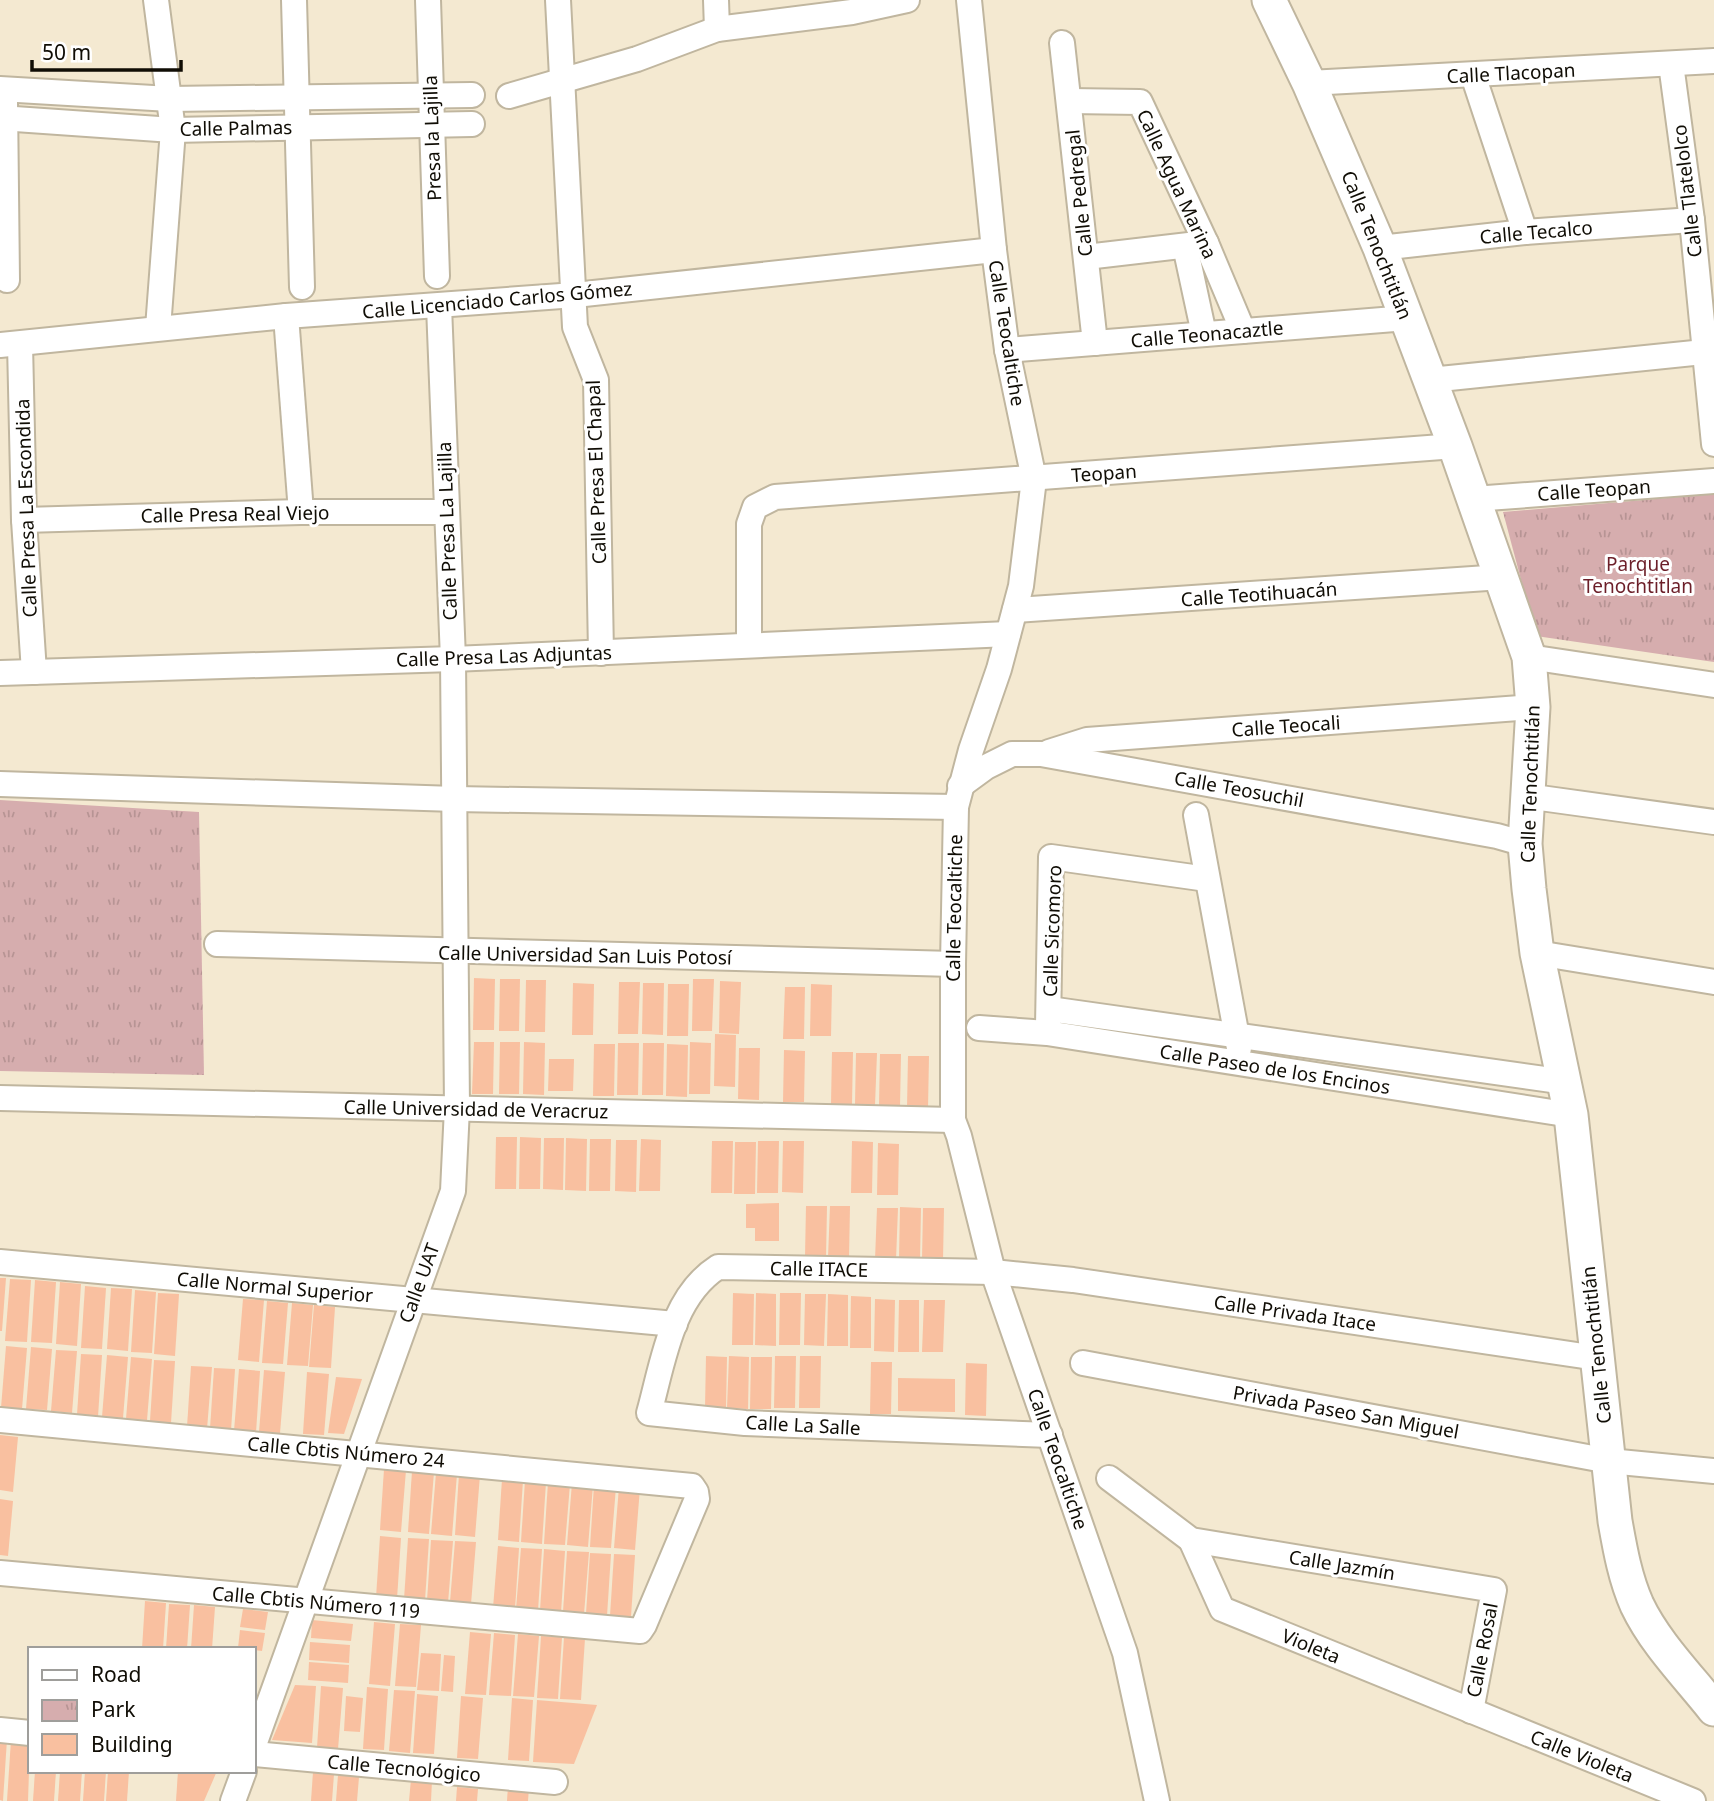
<svg xmlns="http://www.w3.org/2000/svg" width="1714" height="1801" viewBox="0 0 1714 1801" font-family="'Noto Sans',sans-serif">
  <style>
    .park { fill: url(#park-tufts) }
    .building { fill: #f9c0a0 }
    .lines { fill: none; stroke-linecap: round; stroke-linejoin: round }
    .street-casing { stroke: #c0b69f; stroke-width: 28 }
    .secondary-casing { stroke: #c0b69f; stroke-width: 37 }
    .street { stroke: #fff; stroke-width: 24 }
    .secondary { stroke: #fff; stroke-width: 33 }
    .labels { text-anchor: middle; dominant-baseline: central; stroke-width: 6; stroke-linejoin: round; paint-order: stroke }
    .street-label { font-size: 19px; fill: #100d05; stroke: #fff }
    .park-label { font-size: 19px; fill: #6c1f29; stroke: #fff }
  </style>
  <defs>
    <pattern id="park-tufts" width="24" height="20" patternUnits="userSpaceOnUse" patternTransform="scale(1.75)"><rect width="24" height="20" fill="#d6adae"/><path d="M3 7l-1-3M5 7V3M7 7l1-3M15 17l-1-3M17 17v-4M19 17l1-3" fill="none" stroke="#b79494"/></pattern>
  </defs>
  <rect width="100%" height="100%" fill="#f4e9d1"/>
  <g class="park">
    <path d="M1714,494V662L1536,636L1503,512Z"/>
    <path d="M0,800L199,812L204,1075L0,1071Z"/>
  </g>
  <g class="building">
    <path d="M474,978L495,979L494,1030H473Z"/>
    <path d="M500,979H520L519,1031H499Z"/>
    <path d="M693,979H714L712,1031H692Z"/>
    <path d="M526,980H546L545,1032H525Z"/>
    <path d="M720,981L741,982L739,1034L719,1033Z"/>
    <path d="M619,982H640L638,1034H618Z"/>
    <path d="M573,983L594,984L593,1035H572Z"/>
    <path d="M643,983H664L663,1035L642,1034Z"/>
    <path d="M668,984H689L688,1036H667Z"/>
    <path d="M811,984L832,985L831,1036H810Z"/>
    <path d="M785,987H805L804,1039H783Z"/>
    <path d="M715,1034L736,1035L735,1087L714,1086Z"/>
    <path d="M474,1042H494L493,1094H472Z"/>
    <path d="M500,1042H520L519,1094H499Z"/>
    <path d="M524,1042L545,1043L544,1095L523,1094Z"/>
    <path d="M690,1042L711,1043L710,1094H689Z"/>
    <path d="M618,1043H639L638,1095H617Z"/>
    <path d="M643,1043H664L663,1095H642Z"/>
    <path d="M594,1044H615L614,1096H593Z"/>
    <path d="M667,1044L688,1045L687,1097L666,1096Z"/>
    <path d="M739,1048H760L759,1100L738,1099Z"/>
    <path d="M784,1050L805,1051L804,1102H783Z"/>
    <path d="M832,1052H853L852,1104H831Z"/>
    <path d="M856,1053H877L875,1105L855,1104Z"/>
    <path d="M880,1054H901L900,1106H879Z"/>
    <path d="M908,1056H929L928,1108H907Z"/>
    <path d="M549,1059H574L573,1091H548Z"/>
    <path d="M496,1137H517L516,1189H495Z"/>
    <path d="M520,1137L541,1138L540,1189H519Z"/>
    <path d="M544,1138H564L563,1190L543,1189Z"/>
    <path d="M566,1138L587,1139L586,1191L565,1190Z"/>
    <path d="M590,1139H611L610,1191H589Z"/>
    <path d="M641,1139L661,1140L660,1191H639Z"/>
    <path d="M616,1140H637L636,1192L615,1191Z"/>
    <path d="M712,1141H733L732,1193H711Z"/>
    <path d="M758,1141H779L778,1193H757Z"/>
    <path d="M783,1141H804L803,1193L782,1192Z"/>
    <path d="M852,1141L873,1142L872,1193H851Z"/>
    <path d="M735,1142H756L755,1194H734Z"/>
    <path d="M878,1143L899,1144L898,1195H877Z"/>
    <path d="M779,1203V1241H755V1228H746V1204Z"/>
    <path d="M806,1206H827L826,1258L805,1257Z"/>
    <path d="M830,1206H850L849,1258H828Z"/>
    <path d="M900,1207L921,1208L920,1260L899,1259Z"/>
    <path d="M877,1208H898L896,1260H875Z"/>
    <path d="M923,1208H944L943,1260H922Z"/>
    <path d="M0,1278H6L2,1331H0Z"/>
    <path d="M10,1279L31,1280L27,1342L5,1341Z"/>
    <path d="M35,1280L56,1282L52,1343L31,1342Z"/>
    <path d="M60,1282L81,1284L77,1346L56,1344Z"/>
    <path d="M85,1286L106,1288L102,1349L81,1348Z"/>
    <path d="M111,1288L132,1289L128,1351L107,1349Z"/>
    <path d="M135,1290L156,1292L152,1353L131,1352Z"/>
    <path d="M158,1293L179,1294L175,1356L154,1354Z"/>
    <path d="M733,1293L754,1294L753,1345H732Z"/>
    <path d="M756,1293L776,1294V1346L755,1345Z"/>
    <path d="M780,1293H801L800,1345H779Z"/>
    <path d="M805,1294H826L824,1346L804,1345Z"/>
    <path d="M828,1294L848,1295V1346H827Z"/>
    <path d="M851,1296L871,1297V1348H850Z"/>
    <path d="M243,1299L264,1300L259,1362L238,1360Z"/>
    <path d="M875,1299L895,1300L894,1352L874,1351Z"/>
    <path d="M899,1300H919V1352H898Z"/>
    <path d="M924,1300H945L943,1352H922Z"/>
    <path d="M267,1301L288,1303L283,1364L262,1363Z"/>
    <path d="M292,1303L313,1305L308,1366L287,1365Z"/>
    <path d="M314,1305L335,1307L331,1368L309,1367Z"/>
    <path d="M6,1346L27,1348L22,1409L1,1408Z"/>
    <path d="M31,1347L52,1349L47,1410L26,1409Z"/>
    <path d="M56,1350L77,1351L72,1413L51,1411Z"/>
    <path d="M81,1354L102,1355L98,1417L77,1415Z"/>
    <path d="M107,1355L128,1357L123,1418L102,1417Z"/>
    <path d="M706,1356L727,1357L726,1408H705Z"/>
    <path d="M729,1356L749,1357L748,1409L727,1408Z"/>
    <path d="M775,1356H796L795,1408H774Z"/>
    <path d="M800,1356H821L820,1408H799Z"/>
    <path d="M131,1357L152,1359L147,1420L126,1419Z"/>
    <path d="M751,1357H772L771,1409H750Z"/>
    <path d="M154,1360L175,1361L171,1423L150,1421Z"/>
    <path d="M871,1362H892L891,1414H870Z"/>
    <path d="M966,1363L987,1364L986,1416L965,1415Z"/>
    <path d="M191,1366L212,1367L207,1429L187,1427Z"/>
    <path d="M214,1368L235,1369L231,1431L210,1429Z"/>
    <path d="M239,1369L260,1371L256,1433L234,1431Z"/>
    <path d="M264,1370L285,1372L280,1433L259,1432Z"/>
    <path d="M307,1372L329,1374L324,1435L303,1434Z"/>
    <path d="M336,1377L362,1379L344,1434L328,1433Z"/>
    <path d="M898,1378L955,1379V1412L898,1411Z"/>
    <path d="M0,1435L18,1437L13,1492L0,1490Z"/>
    <path d="M384,1469L406,1470L401,1532L380,1530Z"/>
    <path d="M412,1471L434,1472L429,1534L408,1532Z"/>
    <path d="M436,1473L457,1474L452,1536L431,1534Z"/>
    <path d="M459,1474L480,1475L475,1537L455,1535Z"/>
    <path d="M502,1479L523,1480L519,1542L498,1540Z"/>
    <path d="M525,1480L546,1482L542,1544L521,1542Z"/>
    <path d="M548,1482L570,1484L565,1545L544,1544Z"/>
    <path d="M572,1483L593,1485L588,1547L567,1545Z"/>
    <path d="M594,1485L616,1487L611,1548L590,1547Z"/>
    <path d="M619,1487L640,1488L635,1550L614,1548Z"/>
    <path d="M0,1499L13,1501L8,1556L0,1555Z"/>
    <path d="M380,1536L401,1538L397,1599L376,1598Z"/>
    <path d="M408,1538L429,1539L425,1601L404,1600Z"/>
    <path d="M431,1540L453,1541L448,1603L427,1601Z"/>
    <path d="M455,1541L476,1542L471,1604L450,1602Z"/>
    <path d="M498,1546L519,1548L515,1609L493,1608Z"/>
    <path d="M521,1548L542,1549L538,1611L516,1609Z"/>
    <path d="M544,1549L565,1551L561,1613L540,1611Z"/>
    <path d="M567,1551L589,1552L584,1614L563,1612Z"/>
    <path d="M590,1553L611,1554L607,1616L586,1614Z"/>
    <path d="M614,1554L635,1555L631,1617L610,1616Z"/>
    <path d="M145,1601L166,1603L163,1649H142Z"/>
    <path d="M169,1604L190,1605L187,1649H166Z"/>
    <path d="M194,1605L215,1607L212,1649H191Z"/>
    <path d="M243,1609L268,1612L265,1630L240,1627Z"/>
    <path d="M312,1620L353,1624L351,1641L311,1638Z"/>
    <path d="M374,1622L395,1624L390,1686L369,1684Z"/>
    <path d="M400,1624L421,1625L416,1687L395,1686Z"/>
    <path d="M240,1630L265,1633L262,1651L238,1648Z"/>
    <path d="M470,1632L491,1634L486,1695L465,1694Z"/>
    <path d="M494,1633L515,1635L511,1696L489,1695Z"/>
    <path d="M518,1634L539,1636L534,1697L513,1696Z"/>
    <path d="M541,1636L562,1637L558,1699L537,1698Z"/>
    <path d="M564,1637L585,1638L581,1700L560,1699Z"/>
    <path d="M310,1642L350,1645L349,1663L309,1660Z"/>
    <path d="M421,1653L441,1654L439,1691L417,1690Z"/>
    <path d="M444,1655L455,1656L453,1692L441,1691Z"/>
    <path d="M309,1662L349,1665L348,1683L308,1680Z"/>
    <path d="M295,1685L316,1686L312,1743L272,1740Z"/>
    <path d="M321,1686L343,1688L338,1749L317,1748Z"/>
    <path d="M367,1687L388,1689L384,1750L363,1749Z"/>
    <path d="M394,1690L415,1691L410,1753L389,1751Z"/>
    <path d="M417,1694L438,1696L434,1754L413,1753Z"/>
    <path d="M346,1696L363,1698L360,1732L344,1731Z"/>
    <path d="M461,1696L483,1698L478,1759L457,1758Z"/>
    <path d="M512,1698L533,1700L529,1761L508,1760Z"/>
    <path d="M537,1700L597,1705L574,1764L533,1762Z"/>
    <path d="M0,1738L7,1739L3,1801L0,1800Z"/>
    <path d="M11,1740L30,1741L28,1801H7Z"/>
    <path d="M35,1771H56L54,1801H33Z"/>
    <path d="M60,1771H82L80,1801H58Z"/>
    <path d="M85,1771H106L104,1801H83Z"/>
    <path d="M108,1771H129L127,1801H106Z"/>
    <path d="M178,1771H217L204,1801H176Z"/>
    <path d="M313,1772L334,1774L332,1801H311Z"/>
    <path d="M338,1775L359,1777L357,1801H336Z"/>
    <path d="M411,1779L432,1780L431,1801H409Z"/>
    <path d="M508,1786L529,1787L528,1801H507Z"/>
    <path d="M457,1787L478,1789L477,1801H456Z"/>
  </g>
  <g class="lines">
    <g class="street-casing">
      <g id="street">
        <path d="M156,0L173,130L158,328"/>
        <path d="M294,0L302,287"/>
        <path d="M428,0L437,276"/>
        <path d="M558,0L575,327L596,380L601,653"/>
        <path d="M716,0L717,29"/>
        <path d="M969,0L994,250L1007,350L1034,479L1021,586L999,669L971,750L956,807L953,964V1120L959,1136L993,1272L1125,1653L1157,1801"/>
        <path d="M1062,43L1095,343"/>
        <path d="M1671,64L1692,220L1714,444"/>
        <path d="M1473,75L1525,232"/>
        <path d="M1309,83L1714,61"/>
        <path d="M0,89L170,99L472,95"/>
        <path d="M509,96L637,59L717,29L852,12L907,0"/>
        <path d="M1069,101L1140,102L1206,243L1243,331"/>
        <path d="M5,102L7,280"/>
        <path d="M0,118L173,130L472,124"/>
        <path d="M1185,246L1204,334"/>
        <path d="M1380,248L1525,232L1692,220"/>
        <path d="M1086,257L1206,243"/>
        <path d="M286,316L301,512"/>
        <path d="M20,344L24,520L34,672"/>
        <path d="M0,345L286,316L575,295L994,250"/>
        <path d="M1007,350L1407,318"/>
        <path d="M1430,380L1714,351"/>
        <path d="M1474,499L1714,481"/>
        <path d="M24,520L301,512H446"/>
        <path d="M1015,610L1502,577"/>
        <path d="M749,645V524L755,507L775,497L1455,446"/>
        <path d="M1529,657L1714,685"/>
        <path d="M0,673L453,659L1008,634"/>
        <path d="M1049,752L1087,740L1533,707"/>
        <path d="M0,784L455,799L956,807"/>
        <path d="M960,786L986,767L1012,754H1041L1497,836L1525,844"/>
        <path d="M1526,796L1714,822"/>
        <path d="M1196,815L1239,1048"/>
        <path d="M217,944L953,964"/>
        <path d="M1537,953L1714,982"/>
        <path d="M1049,1009L1566,1082"/>
        <path d="M1048,1026L1051,857L1207,879"/>
        <path d="M979,1028L1047,1033L1571,1115"/>
        <path d="M0,1098L953,1120"/>
        <path d="M0,1262L675,1324"/>
        <path d="M1083,1363L1609,1461L1714,1471"/>
        <path d="M0,1420L692,1486L696,1492L697,1499L644,1625L640,1631L0,1573"/>
        <path d="M1050,1435L745,1423L649,1413C663,1363 671,1297 718,1267L993,1272L1073,1280L1597,1358"/>
        <path d="M1109,1478L1191,1540L1494,1590L1471,1711"/>
        <path d="M1191,1540L1222,1609L1693,1801"/>
        <path d="M0,1730L30,1733"/>
        <path d="M254,1745L453,1191L457,1108L453,659L439,306"/>
        <path d="M254,1754L555,1782"/>
        <path d="M233,1801L244,1771"/>
      </g>
    </g>
    <g class="secondary-casing">
      <path id="secondary" d="M1269,0L1309,83L1380,248L1455,446L1529,657L1533,707L1525,844L1529,889L1537,953L1571,1115L1615,1521C1620,1549 1625,1578 1637,1605C1655,1643 1688,1676 1714,1709"/>
    </g>
    <use href="#street" class="street"/>
    <use href="#secondary" class="secondary"/>
  </g>
  <g class="labels">
    <g class="street-label">
      <text transform="translate(1511 73) rotate(-3)">Calle Tlacopan</text>
      <text transform="translate(236 128) rotate(-1)">Calle Palmas</text>
      <text transform="translate(432 138) rotate(-92)">Presa la Lajilla</text>
      <text transform="translate(1177 184) rotate(65)">Calle Agua Marina</text>
      <text transform="translate(1687 191) rotate(-97)">Calle Tlatelolco</text>
      <text transform="translate(1079 193) rotate(-96)">Calle Pedregal</text>
      <text transform="translate(1536 232) rotate(-5)">Calle Tecalco</text>
      <text transform="translate(1377 245) rotate(68)">Calle Tenochtitlán</text>
      <text transform="translate(497 300) rotate(-5)">Calle Licenciado Carlos Gómez</text>
      <text transform="translate(1007 333) rotate(81)">Calle Teocaltiche</text>
      <text transform="translate(1207 334) rotate(-5)">Calle Teonacaztle</text>
      <text transform="translate(596 472) rotate(-92)">Calle Presa El Chapal</text>
      <text transform="translate(1104 473) rotate(-4)">Teopan</text>
      <text transform="translate(1594 490) rotate(-4)">Calle Teopan</text>
      <text transform="translate(26 508) rotate(-92)">Calle Presa La Escondida</text>
      <text transform="translate(235 514) rotate(-1)">Calle Presa Real Viejo</text>
      <text transform="translate(447 531) rotate(-92)">Calle Presa La Lajilla</text>
      <text transform="translate(1259 594) rotate(-4)">Calle Teotihuacán</text>
      <text transform="translate(504 656) rotate(-2)">Calle Presa Las Adjuntas</text>
      <text transform="translate(1286 726) rotate(-4)">Calle Teocali</text>
      <text transform="translate(1530 784) rotate(-88)">Calle Tenochtitlán</text>
      <text transform="translate(1239 789) rotate(10)">Calle Teosuchil</text>
      <text transform="translate(954 908) rotate(-89)">Calle Teocaltiche</text>
      <text transform="translate(1052 931) rotate(-88)">Calle Sicomoro</text>
      <text transform="translate(585 955) rotate(1)">Calle Universidad San Luis Potosí</text>
      <text transform="translate(1275 1069) rotate(9)">Calle Paseo de los Encinos</text>
      <text transform="translate(476 1109) rotate(1)">Calle Universidad de Veracruz</text>
      <text transform="translate(819 1269) rotate(1)">Calle ITACE</text>
      <text transform="translate(419 1283) rotate(-70)">Calle UAT</text>
      <text transform="translate(275 1287) rotate(5)">Calle Normal Superior</text>
      <text transform="translate(1295 1313) rotate(8)">Calle Privada Itace</text>
      <text transform="translate(1596 1345) rotate(-96)">Calle Tenochtitlán</text>
      <text transform="translate(1346 1412) rotate(10)">Privada Paseo San Miguel</text>
      <text transform="translate(803 1425) rotate(3)">Calle La Salle</text>
      <text transform="translate(346 1452) rotate(5)">Calle Cbtis Número 24</text>
      <text transform="translate(1058 1459) rotate(71)">Calle Teocaltiche</text>
      <text transform="translate(1342 1565) rotate(9)">Calle Jazmín</text>
      <text transform="translate(316 1602) rotate(5)">Calle Cbtis Número 119</text>
      <text transform="translate(1311 1646) rotate(22)">Violeta</text>
      <text transform="translate(1482 1650) rotate(-79)">Calle Rosal</text>
      <text transform="translate(1582 1756) rotate(22)">Calle Violeta</text>
      <text transform="translate(404 1768) rotate(5)">Calle Tecnológico</text>
    </g>
    <g class="park-label">
      <text x="1638" y="564">Parque<tspan x="1638" dy="22">Tenochtitlan</tspan></text>
    </g>
  </g>
  <rect x="28" y="1647" width="228" height="126" fill="#ffffff" stroke="#9f9e9b" stroke-width="2"/>
  <rect x="42" y="1670" width="35" height="10" fill="#ffffff" stroke="#9f9e9b" stroke-width="2"/>
  <text x="91" y="1682" font-size="21" fill="#100d05">Road</text>
  <rect x="42" y="1700" width="35" height="21" fill="url(#park-tufts)" stroke="#9f9e9b" stroke-width="2"/>
  <text x="91" y="1717" font-size="21" fill="#100d05">Park</text>
  <rect x="42" y="1734" width="35" height="21" fill="#f9c0a0" stroke="#9f9e9b" stroke-width="2"/>
  <text x="91" y="1752" font-size="21" fill="#100d05">Building</text>
  <path d="M32 60v10h149v-10" fill="none" stroke="#100d05" stroke-width="3.5"/>
  <text x="42" y="60" font-size="21" fill="#100d05" stroke="#ffffff" stroke-width="5" paint-order="stroke">50 m</text>
</svg>
